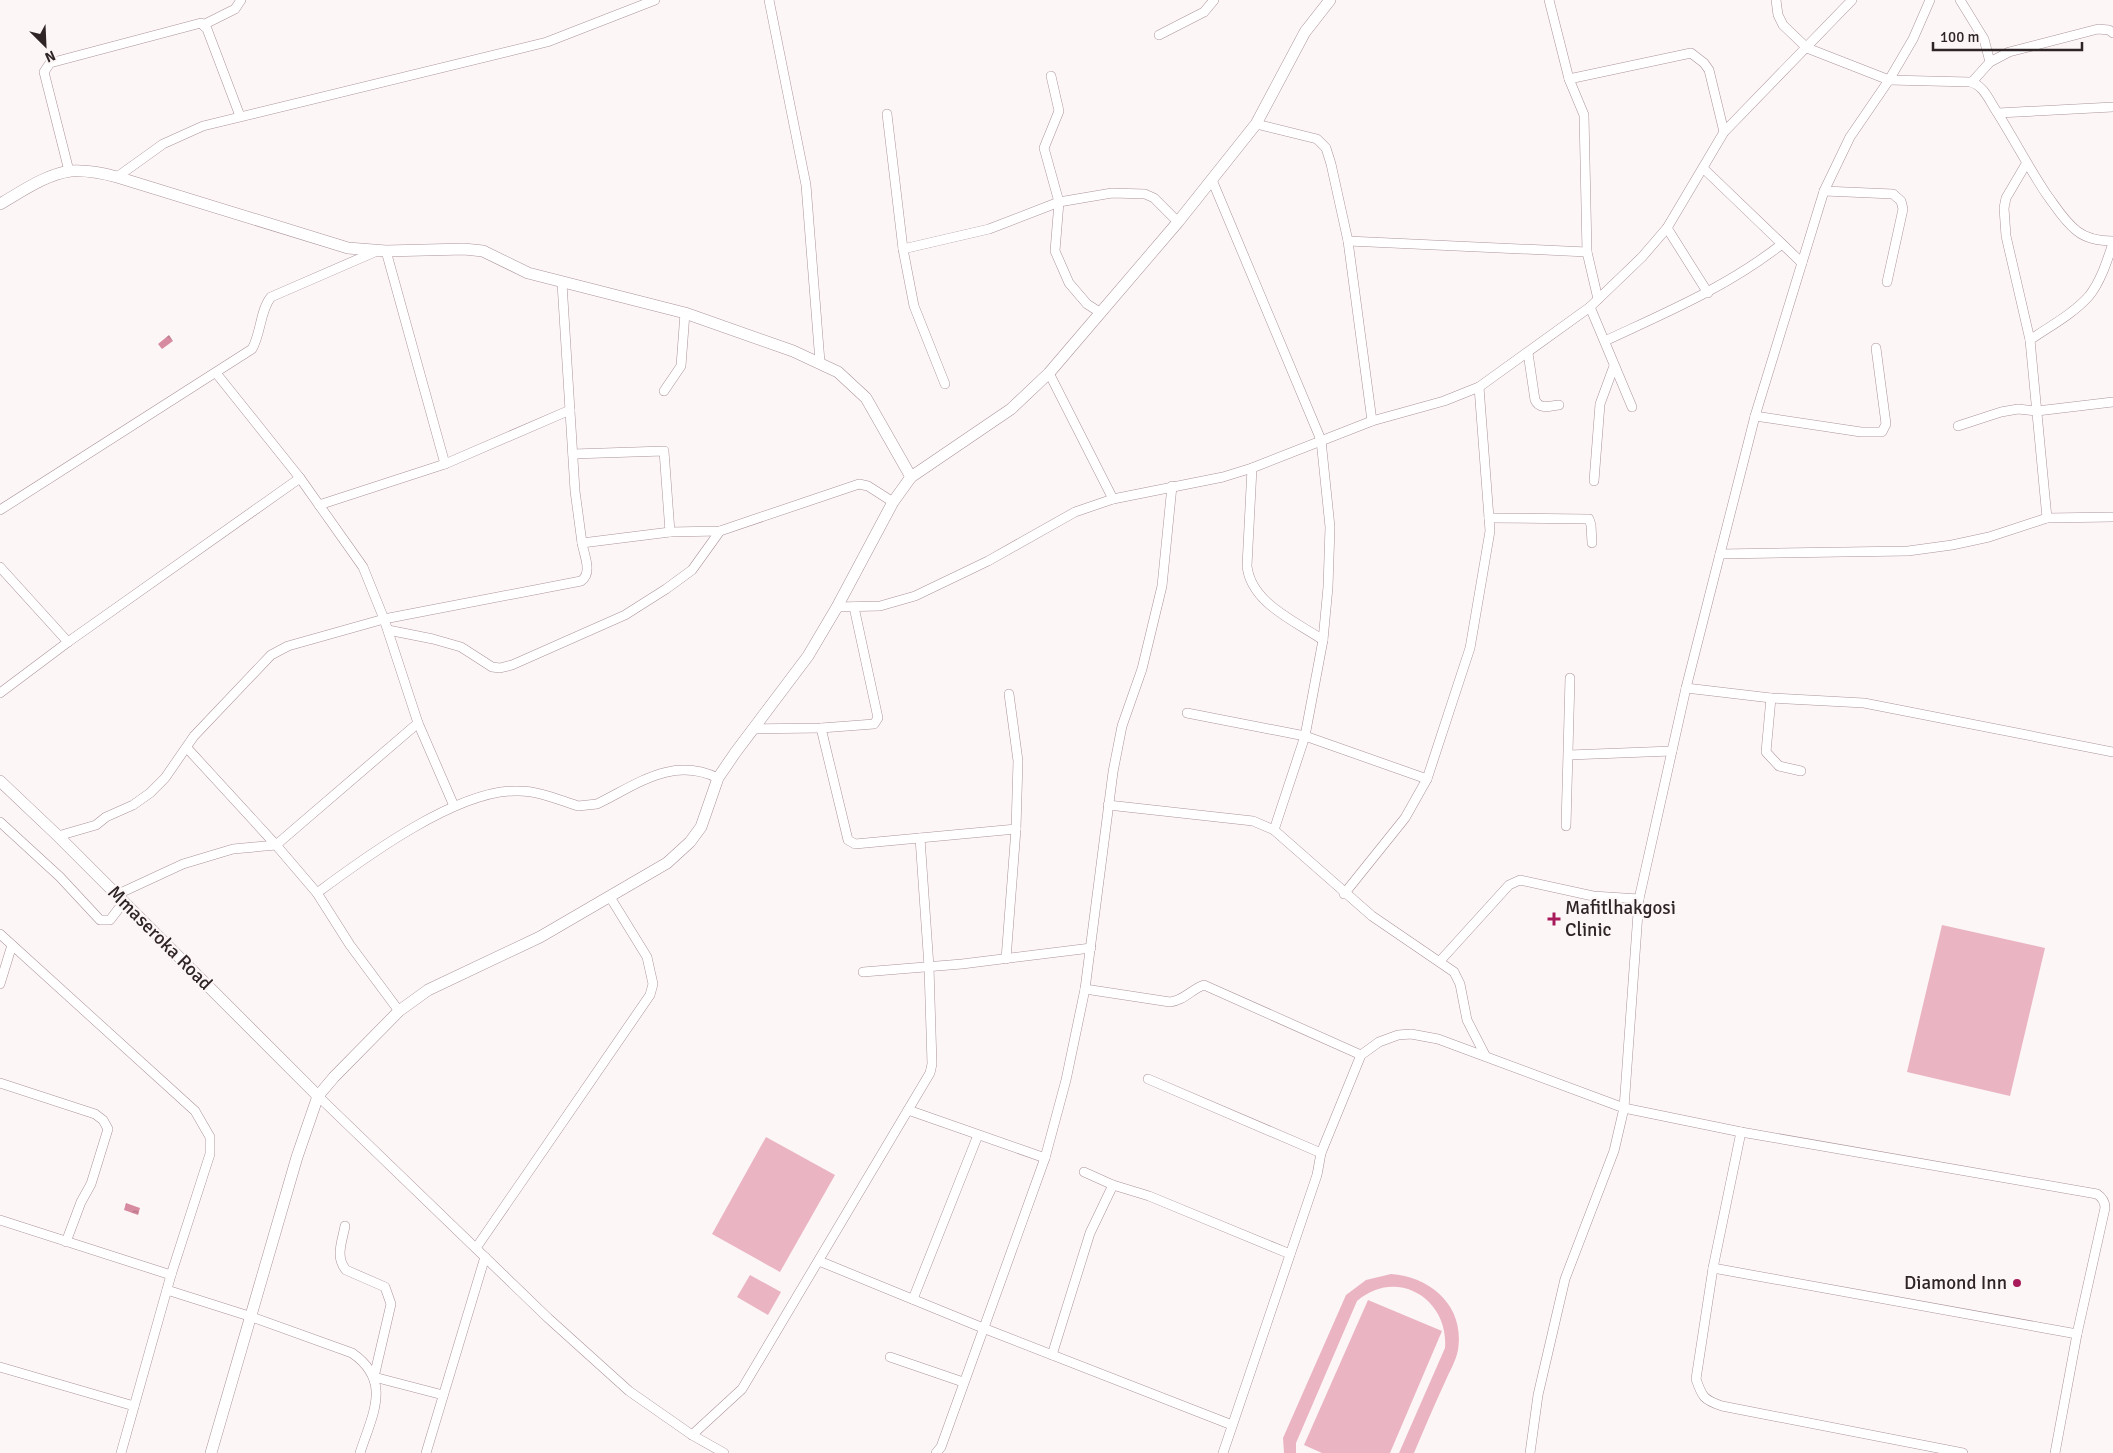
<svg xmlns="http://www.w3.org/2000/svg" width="2113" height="1453" viewBox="0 0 2113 1453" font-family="Signika,sans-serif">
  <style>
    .garden { fill: #ebb4c3 }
    .water { fill: url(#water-ripples) }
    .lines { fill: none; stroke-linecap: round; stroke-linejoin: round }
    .minor-casing { stroke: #ac949a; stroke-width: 10 }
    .tertiary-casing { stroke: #ac949a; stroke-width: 12 }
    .minor { stroke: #fff; stroke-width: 9 }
    .tertiary { stroke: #fff; stroke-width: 11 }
    .poi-dot { fill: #a81a59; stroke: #fcf6f7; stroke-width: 2 }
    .labels { text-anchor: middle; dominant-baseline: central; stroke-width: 4.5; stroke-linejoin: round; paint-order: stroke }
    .poi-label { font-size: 19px; fill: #2f2527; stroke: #fcf6f7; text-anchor: start }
    .street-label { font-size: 19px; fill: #2f2527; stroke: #fcf6f7 }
  </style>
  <defs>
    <pattern id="water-ripples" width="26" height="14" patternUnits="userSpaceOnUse" patternTransform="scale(1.25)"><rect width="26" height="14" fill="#d78ba1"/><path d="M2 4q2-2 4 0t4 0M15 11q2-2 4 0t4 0" fill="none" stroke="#af7183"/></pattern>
  </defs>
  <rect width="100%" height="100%" fill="#fcf6f7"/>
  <g class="garden">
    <path d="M1942,925L2045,948L2010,1096L1907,1072Z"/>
    <path d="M766,1137L835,1175L780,1272L712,1234Z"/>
    <path d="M1391,1274C1432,1277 1465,1307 1458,1350C1456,1361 1449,1372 1445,1382C1434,1406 1424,1429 1414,1453H1399L1445,1348C1449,1298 1396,1267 1357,1301L1296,1443V1453H1284L1283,1438L1346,1295L1366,1280Z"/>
    <path d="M750,1275L781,1292L768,1315L737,1297Z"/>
    <path d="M1368,1300L1442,1331L1390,1453H1322L1304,1445Z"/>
  </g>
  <g class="water">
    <path d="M169,335L173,341L162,349L158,344Z"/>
    <path d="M126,1203L140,1208L138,1215L124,1210Z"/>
  </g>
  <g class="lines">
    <g class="minor-casing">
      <g id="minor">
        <path d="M769,0L806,185L820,362"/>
        <path d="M1549,0L1569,79L1584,115L1587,252L1598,299"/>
        <path d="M1776,0L1778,15L1783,25L1807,48L1889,80L1970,82C1983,85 1988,98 1995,109C2013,137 2028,167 2047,195C2056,207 2064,221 2077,231C2087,239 2101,241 2113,241"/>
        <path d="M1960,0L1984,39L1990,62"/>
        <path d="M203,25L235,9L241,0"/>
        <path d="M1159,35L1204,12L1214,0"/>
        <path d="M1051,76L1059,111L1044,148L1059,202L1055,251L1069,283L1087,304L1101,313"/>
        <path d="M1569,79L1691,53L1704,63L1709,70L1724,132"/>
        <path d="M1972,82L1990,62L2009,52L2098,29L2109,30L2113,33"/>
        <path d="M1998,113L2113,107"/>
        <path d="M887,114L903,249L914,306L945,384"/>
        <path d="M1256,124L1317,139L1326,148L1331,164L1348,241L1372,421"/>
        <path d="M2026,164L2006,198L2004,208L2006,236L2030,340L2047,518"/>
        <path d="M1703,168L1802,263"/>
        <path d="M69,171L44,72L50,63L201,23L207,29L240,116"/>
        <path d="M117,177L163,144L203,126L547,42L655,0"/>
        <path d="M1212,180L1321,440L1330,527L1328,587L1323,640L1305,736L1274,830"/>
        <path d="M1824,191L1893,194L1901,201L1903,209L1887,282"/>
        <path d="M1667,228L1708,293"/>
        <path d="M1348,241L1587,252"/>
        <path d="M903,249L989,229L1059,202L1112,193L1145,194L1154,198L1178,222"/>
        <path d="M386,251L445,464"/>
        <path d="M562,283L575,491L582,543L670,532L720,531L859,484L868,486L893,502"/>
        <path d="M1590,307L1632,407"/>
        <path d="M2030,340C2050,326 2073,314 2089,296C2101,281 2107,261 2113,243"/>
        <path d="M1605,341C1667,312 1727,287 1782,244"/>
        <path d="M1528,353L1535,400C1540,410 1549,406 1559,405"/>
        <path d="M216,373L300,478L363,567L384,619L418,723L454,806"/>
        <path d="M1049,373L1113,499"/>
        <path d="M664,391L681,366L685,313"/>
        <path d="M1755,416L1861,432H1882L1886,424L1876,348"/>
        <path d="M1958,426L2001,412L2018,409L2037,411L2113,402"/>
        <path d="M573,454L664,451L670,532"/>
        <path d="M1252,468L1247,566C1251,603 1295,621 1323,640"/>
        <path d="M1594,481L1600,404L1614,366"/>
        <path d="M319,505L445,464L570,410"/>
        <path d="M0,510L252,349C261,334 260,310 271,297L377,251"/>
        <path d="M1489,518L1589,519L1591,525L1592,543"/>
        <path d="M1720,554L1908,551L1952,545L1989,537L2047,518L2113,517"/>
        <path d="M0,567L68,642"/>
        <path d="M837,607L880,606L915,596L988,561L1075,512L1113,499L1223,477L1252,468L1372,421L1444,401L1479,387L1590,307L1642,257L1667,228L1724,132L1852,0"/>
        <path d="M388,630L433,639L461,647L492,667L500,668L512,665L625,615L666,589L692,570L720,531"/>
        <path d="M1686,688L1771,698L1864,703L2113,752"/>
        <path d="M0,693L68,642L300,478"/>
        <path d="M1771,698L1766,752L1779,766L1801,771"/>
        <path d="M1187,713L1305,736L1427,779"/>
        <path d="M821,728L848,840L855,844L1016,829"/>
        <path d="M753,729L821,728L874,724L878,718L854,607"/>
        <path d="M187,748L276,845L317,893L350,945L399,1011"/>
        <path d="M1569,755L1672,751"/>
        <path d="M1108,805L1253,821L1274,830L1372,916L1454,972L1460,984L1467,1020L1485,1055"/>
        <path d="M0,822L60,877L100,920H110L123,903"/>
        <path d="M1566,826L1570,678"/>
        <path d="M58,836L96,825L106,817L133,805L150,793L165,778L194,736L271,655L288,646L384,619L581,581C593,573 584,555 582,543"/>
        <path d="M317,893C364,858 459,788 519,791C539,791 559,800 578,806L597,804C638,784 672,756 718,778"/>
        <path d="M1344,894L1405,818L1427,779L1470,648L1490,531L1479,387"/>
        <path d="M116,895L183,864L233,849L276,845L418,723"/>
        <path d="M0,934L195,1111L210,1137V1154L171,1275L121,1453"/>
        <path d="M1006,959L1016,829L1018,761L1009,694"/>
        <path d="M1440,961L1509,885L1520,880L1593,896L1639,899"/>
        <path d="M863,972L962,964L1091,948"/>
        <path d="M0,984L12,945"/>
        <path d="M1085,989L1170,1002C1183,1001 1192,989 1204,985L1361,1055"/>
        <path d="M1148,1079L1321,1153"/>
        <path d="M0,1083L95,1114L103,1120L108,1129L91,1184L81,1202L66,1242"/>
        <path d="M318,1096L548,1318L629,1391L692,1435L724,1453"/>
        <path d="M908,1110L1045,1158"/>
        <path d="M1741,1132L1713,1268L1696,1379C1702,1397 1704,1400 1722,1406L1963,1453"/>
        <path d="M1084,1172L1113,1185L1149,1196L1290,1254"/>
        <path d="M0,1220L171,1275"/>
        <path d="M345,1226C342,1242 335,1257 346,1270L385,1287L391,1304L374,1377L443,1395"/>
        <path d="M476,1248L650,995L653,984L647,957L610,897"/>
        <path d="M819,1261L983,1328L1232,1425"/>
        <path d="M1713,1268L2077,1334"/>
        <path d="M167,1290L252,1317L352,1353C393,1381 372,1415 360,1453"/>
        <path d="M913,1299L978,1135"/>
        <path d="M1052,1355L1090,1233L1113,1185"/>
        <path d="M890,1357L963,1382"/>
        <path d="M0,1367L134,1406"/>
        <path d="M692,1435L742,1389L930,1073L932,1064L929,967L920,838"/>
        <path d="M426,1453L485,1257"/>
        <path d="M936,1453L941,1447L1045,1158L1066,1080L1085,989L1113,772L1122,726L1142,669L1162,586L1172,486"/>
        <path d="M1223,1453L1317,1175L1321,1153L1361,1055L1379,1042L1398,1035L1411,1034L1438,1039L1624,1108L1741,1132L2097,1194C2103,1198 2105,1202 2105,1208L2077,1334L2055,1453"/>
        <path d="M1530,1453L1538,1395L1565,1279L1614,1151L1624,1108L1639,899L1686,688L1755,416L1824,191L1850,137L1889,80L1913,39L1930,0"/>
      </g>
    </g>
    <g class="tertiary-casing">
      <g id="tertiary">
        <path d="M0,204C21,192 46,174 71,171C86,170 102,173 117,177L348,248L386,251L464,249L483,251L528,273L685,313L793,351L838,372L866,398L911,477"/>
        <path d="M0,781L58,836L318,1096"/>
        <path d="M211,1453L297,1157L318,1096L334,1077L399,1011L428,990L540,937L667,863L690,842L701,827L718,778L735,753L808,656L837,607L893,502L911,477L1011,409L1049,373L1178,222L1256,124L1305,32L1330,0"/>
      </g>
    </g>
    <use href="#minor" class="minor"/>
    <use href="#tertiary" class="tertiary"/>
  </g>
  <g class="poi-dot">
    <path d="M1551.5 911.5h5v5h5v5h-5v5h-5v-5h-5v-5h5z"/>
    <circle cx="2017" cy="1283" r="5"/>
  </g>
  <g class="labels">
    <g class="poi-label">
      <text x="1565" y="908">Mafitlhakgosi<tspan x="1565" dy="22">Clinic</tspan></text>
      <text x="2007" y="1283" text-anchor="end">Diamond Inn</text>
    </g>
    <g class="street-label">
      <text transform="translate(160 938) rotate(45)">Mmaseroka Road</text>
    </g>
  </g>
  <g transform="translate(45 45) rotate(156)" stroke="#fcf6f7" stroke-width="4" paint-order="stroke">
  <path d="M0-4L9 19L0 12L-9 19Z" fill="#2f2527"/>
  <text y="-8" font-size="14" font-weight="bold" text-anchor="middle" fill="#2f2527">N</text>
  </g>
  <path d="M1933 42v8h149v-8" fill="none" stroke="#2f2527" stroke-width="2.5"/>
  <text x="1940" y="42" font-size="15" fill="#2f2527" stroke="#fcf6f7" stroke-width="4" paint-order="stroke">100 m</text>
</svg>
